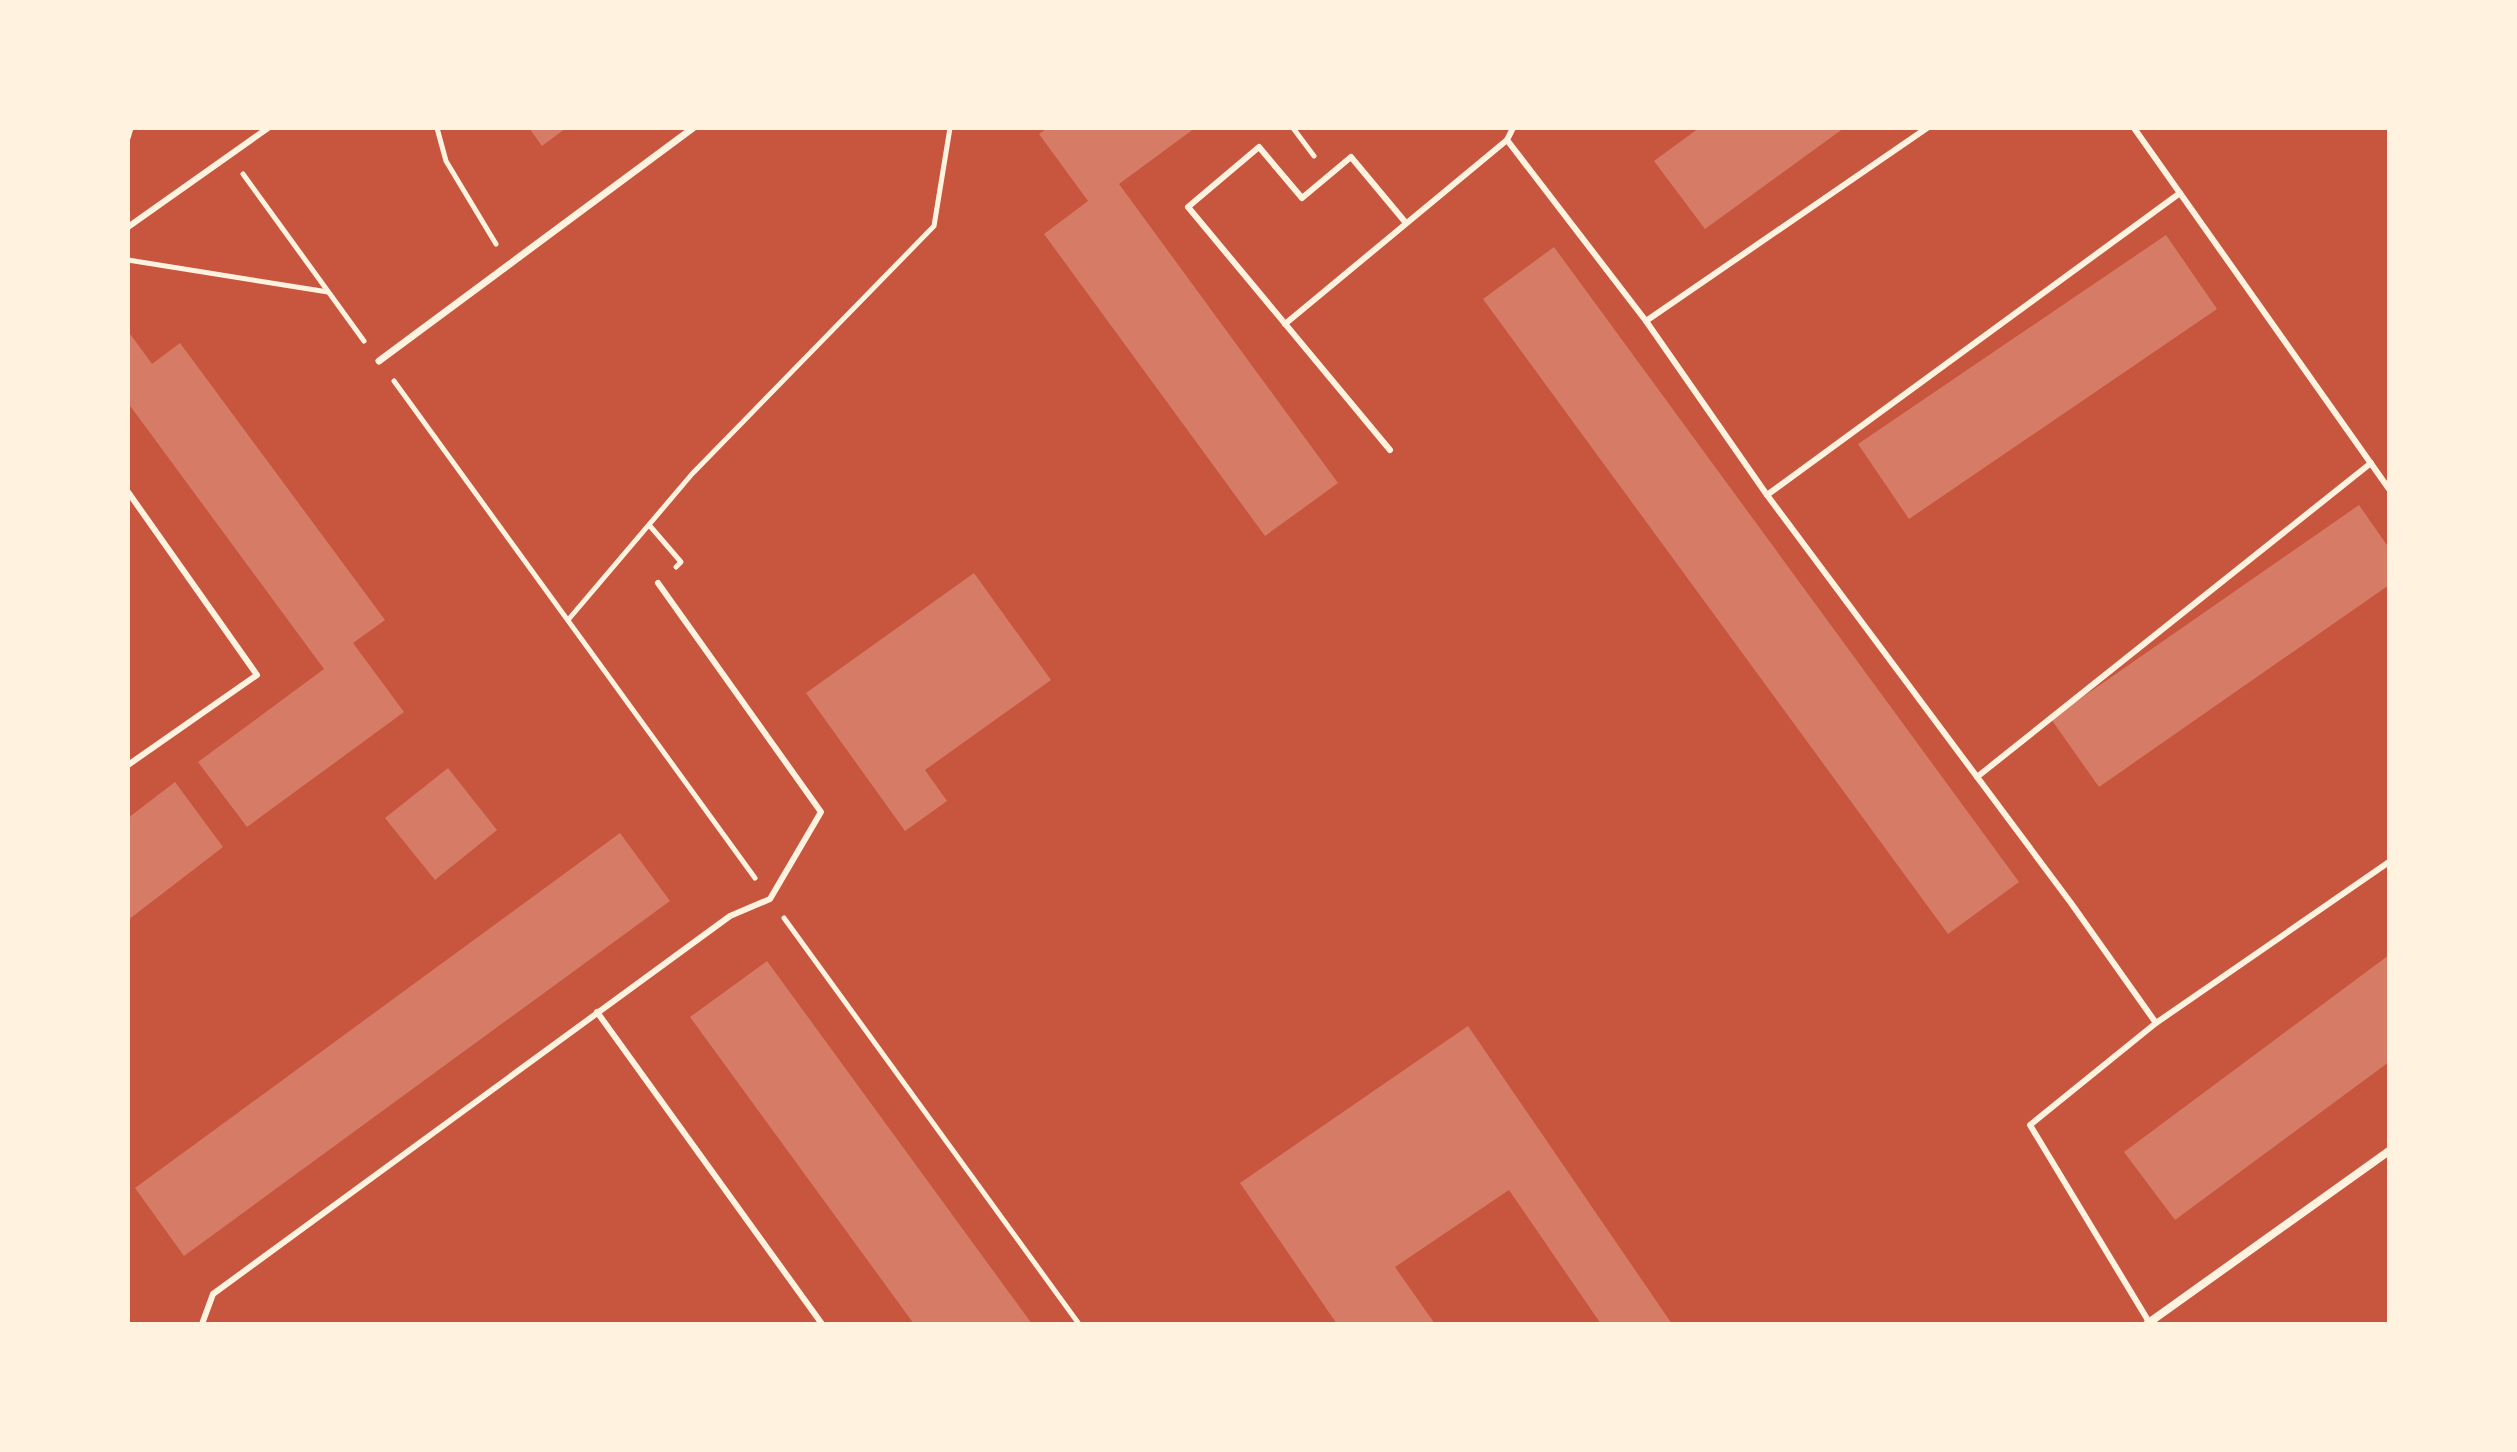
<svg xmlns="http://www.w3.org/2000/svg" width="2517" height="1452" viewBox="0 0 2517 1452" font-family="'Open Sans',sans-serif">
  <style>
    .building { fill: #d67c66 }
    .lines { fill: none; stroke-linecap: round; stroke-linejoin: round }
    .path { stroke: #fff3e0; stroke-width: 5 }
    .service { stroke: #fff3e0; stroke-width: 6 }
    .pedestrian { stroke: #fff3e0; stroke-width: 7 }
    .minor { stroke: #fff3e0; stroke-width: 8 }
  </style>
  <rect width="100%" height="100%" fill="#c8553d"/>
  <g class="building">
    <path d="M529,128H566L542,146Z"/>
    <path d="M1047,128H1195L1119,184L1338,483L1265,536L1044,234L1088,201L1039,134Z"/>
    <path d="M1699,128H1844L1705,229L1654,161Z"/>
    <path d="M2166,235L2217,309L1909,519L1858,444Z"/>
    <path d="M1554,247L2019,882L1948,934L1483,299Z"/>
    <path d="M128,331L152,364L180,343L385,620L353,643L404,712L247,827L198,762L324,669L128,403Z"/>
    <path d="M2359,505L2389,548V585L2099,787L2051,719Z"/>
    <path d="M974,573L1051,680L925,770L947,801L905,831L806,693Z"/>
    <path d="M448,768L497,830L435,880L385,818Z"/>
    <path d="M175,782L223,847L128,920V818Z"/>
    <path d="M620,833L670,901L184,1256L135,1188Z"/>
    <path d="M2389,955V1062L2175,1220L2124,1152Z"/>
    <path d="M767,961L1032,1324H914L690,1017Z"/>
    <path d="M1468,1026L1672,1324H1601L1509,1190L1395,1267L1435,1324H1337L1240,1183Z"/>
  </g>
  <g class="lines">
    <g class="path">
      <path d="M437,128L446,161L496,244"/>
      <path d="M1293,128L1314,156"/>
      <path d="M128,138L131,128"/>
      <path d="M243,174L364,341"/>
      <path d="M128,260L328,292"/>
      <path d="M394,381L755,878"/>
      <path d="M650,526L681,562L676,567"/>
      <path d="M568,620L692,474L934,226L950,128"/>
      <path d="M784,918L1079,1324"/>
    </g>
    <g class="service">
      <path d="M2134,128L2389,489"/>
      <path d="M1507,140L1646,321L1767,495L2071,903L2156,1023L2030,1125L2149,1322"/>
      <path d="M128,227L268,128"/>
      <path d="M1646,321L1927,128"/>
      <path d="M1285,324L1507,140L1513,128"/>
      <path d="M1390,450L1188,207L1259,147L1302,198L1351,157L1406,223"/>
      <path d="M128,492L257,675L128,765"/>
      <path d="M1767,495L2180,193"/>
      <path d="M1977,777L2371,463"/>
      <path d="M597,1012L822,1324"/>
      <path d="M2156,1023L2389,862"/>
      <path d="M202,1324L213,1294L730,916L770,899L821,812L658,583"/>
    </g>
    <path class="pedestrian" d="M379,361L693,128"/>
    <path class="minor" d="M2147,1324L2389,1151"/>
  </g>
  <rect width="2517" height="1452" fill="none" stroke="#fff3e0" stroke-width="260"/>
</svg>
